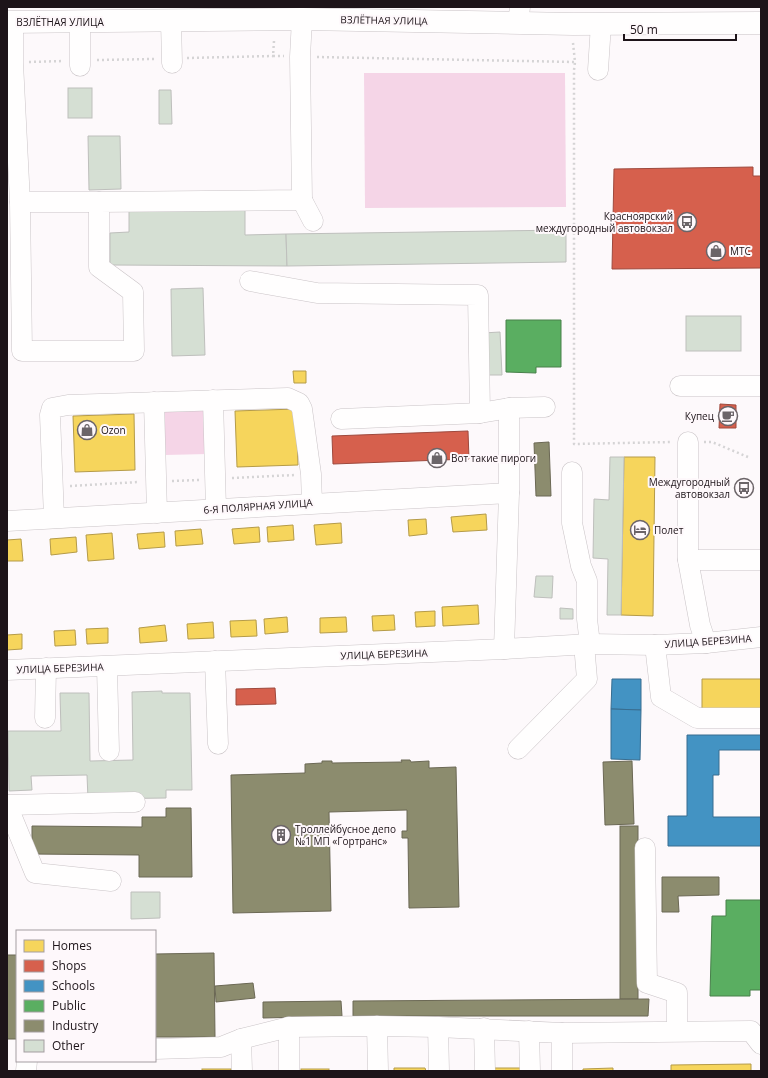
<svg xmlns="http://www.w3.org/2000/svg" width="768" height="1078" viewBox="0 0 768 1078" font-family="'Open Sans',sans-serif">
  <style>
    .green { fill: #f5d5e7 }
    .homes { fill: #f6d55c; stroke: #b59b48 }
    .shops { fill: #d6604d; stroke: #9e493d }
    .schools { fill: #4393c3; stroke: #386d90; fill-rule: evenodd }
    .public { fill: #5aae61; stroke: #48804b }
    .industry { fill: #8c8c6e; stroke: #6b6854 }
    .building { fill: #d5dfd3; stroke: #bebfbc }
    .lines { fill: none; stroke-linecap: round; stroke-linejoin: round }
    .minor-casing { stroke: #cac4c7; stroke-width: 21 }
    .major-casing { stroke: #cac4c7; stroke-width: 23 }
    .path { stroke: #d5d4d5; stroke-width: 2.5; stroke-dasharray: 2 3; stroke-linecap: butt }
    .minor { stroke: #fffefe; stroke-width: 20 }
    .major { stroke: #fffefe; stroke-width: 22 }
    .labels { text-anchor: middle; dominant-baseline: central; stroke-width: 4; stroke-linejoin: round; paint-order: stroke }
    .street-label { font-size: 10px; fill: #1d1419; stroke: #fef8fb }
    .poi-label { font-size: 10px; fill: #1d1419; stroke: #fef8fb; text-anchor: start }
  </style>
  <rect width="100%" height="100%" fill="#fdf9fb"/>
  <g class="green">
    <path d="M364,73H565L566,207L365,208Z"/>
    <path d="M207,408L208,454L165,455L163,409Z"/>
  </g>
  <g class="homes">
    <path d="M293,371H306V383H294Z"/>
    <path d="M296,409L298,465L237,467L235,411Z"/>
    <path d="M134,414L135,470L75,472L73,416Z"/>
    <path d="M624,457H655L653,616L621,615Z"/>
    <path d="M486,514L487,530L453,532L451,517Z"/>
    <path d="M426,519L427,534L409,536L408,520Z"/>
    <path d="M341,523L342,543L316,545L314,525Z"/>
    <path d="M293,525L294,540L268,542L267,527Z"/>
    <path d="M259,527L260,542L234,544L232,529Z"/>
    <path d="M201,529L203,544L176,546L175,531Z"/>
    <path d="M164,532L165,547L139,549L137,534Z"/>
    <path d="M112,533L114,559L88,561L86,535Z"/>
    <path d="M76,537L77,552L51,555L50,539Z"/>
    <path d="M21,539L23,561H7V540Z"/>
    <path d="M478,605L479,624L443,626L442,607Z"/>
    <path d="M435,611V626L416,627L415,612Z"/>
    <path d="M394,615L395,630L373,631L372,616Z"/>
    <path d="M287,617L288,632L265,634L264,619Z"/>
    <path d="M346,617L347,632L320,633V618Z"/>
    <path d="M256,620L257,636L231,637L230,621Z"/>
    <path d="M213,622L214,638L188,639L187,624Z"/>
    <path d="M165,625L167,641L140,643L139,628Z"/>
    <path d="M108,628V643L87,644L86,629Z"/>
    <path d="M75,630L76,645L55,646L54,631Z"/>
    <path d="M22,634V649L7,650V635Z"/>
    <path d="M702,679H761V714L702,715Z"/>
    <path d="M751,1064V1071H671V1065Z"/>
    <path d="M394,1068H425L426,1071H394Z"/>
    <rect x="493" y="1068" width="28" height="3"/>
    <path d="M613,1068V1071H583V1069Z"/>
    <rect x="202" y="1069" width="29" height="2"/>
    <rect x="301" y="1069" width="28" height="2"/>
  </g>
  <g class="shops">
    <path d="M753,167V176H761V268L612,269L614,169Z"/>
    <path d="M720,404L736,405V428H719Z"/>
    <path d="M468,431L469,459L333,464L332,436Z"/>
    <path d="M275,688L276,704L236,705V689Z"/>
  </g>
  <g class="schools">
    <path d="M612,679H641V710L611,709Z"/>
    <path d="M611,709L641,710L640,760L611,759Z"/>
    <path d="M687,735H761V846H668V816H687ZM719,750H761V817H713V775H719Z"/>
  </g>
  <g class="public">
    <path d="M506,320H561V367H536V373L506,372Z"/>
    <path d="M726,900H761V990H750V996H710L712,916H726Z"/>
  </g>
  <g class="industry">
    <path d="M549,442L551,496H536L534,443Z"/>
    <path d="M401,760H410L411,762L429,761V768L456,767L459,907L409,908L408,838H402V831H407V810L329,812L331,911L233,913L231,775L305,773V764L322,763V761H332V763L402,762Z"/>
    <path d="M632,761L634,824L605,825L603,762Z"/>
    <path d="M166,808H191L192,877H139V855L32,854V826L142,827V817H166Z"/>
    <rect x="620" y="826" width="18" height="173"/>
    <path d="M662,877H719V895L678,896L679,912H662Z"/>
    <path d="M214,953L215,1037H155V954Z"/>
    <rect x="7" y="955" width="10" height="84"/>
    <path d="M253,983L255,998L216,1002L215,986Z"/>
    <path d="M649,999L648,1016H353V1001Z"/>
    <path d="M341,1001L342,1016L263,1018V1002Z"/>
  </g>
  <g class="building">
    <rect x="68" y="88" width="24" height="30"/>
    <path d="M159,90H171L172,124H159Z"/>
    <path d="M88,136H120L121,189L89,190Z"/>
    <path d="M129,210H245V235L286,234L287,266L110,265V233L129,232Z"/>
    <path d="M566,230V262L287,266L286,234Z"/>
    <path d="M203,288L205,355L172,356L171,289Z"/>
    <rect x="686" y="316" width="55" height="35"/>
    <path d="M500,332L502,375H485L483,333Z"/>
    <path d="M610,457H624L621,615H607L608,559L593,558L594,499L609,500Z"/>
    <path d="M536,576H553L552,598L534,597Z"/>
    <path d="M560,608L573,609V619H560Z"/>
    <path d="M162,691V693H190L192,790H166V798L88,799L87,775L31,776L32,790L9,791L8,731H61L60,693H89L90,761L133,760L132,692Z"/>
    <path d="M131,892H160V918L131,919Z"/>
  </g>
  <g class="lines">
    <g class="minor-casing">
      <g id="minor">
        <path d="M171,21L172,63"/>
        <path d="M13,22V63L20,202L22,351H134L133,292L99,267V202L302,200L300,57L302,19"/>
        <path d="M80,22V66"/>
        <path d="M518,23L520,7"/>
        <path d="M598,70L601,24"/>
        <path d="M302,200L313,221"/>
        <path d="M20,202H99"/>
        <path d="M250,281L317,293L478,295L480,413"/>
        <path d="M680,386H761"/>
        <path d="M213,400L216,509"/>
        <path d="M154,402L157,513"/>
        <path d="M341,419L480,413L509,408L545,407"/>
        <path d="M688,442V560L700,625L706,643"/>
        <path d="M572,472V523L581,566L587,581V619L590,644"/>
        <path d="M54,518L50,415L52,408L68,405L288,398L299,403L302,409L311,474L312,503"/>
        <path d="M7,521L509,493"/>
        <path d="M688,560H761"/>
        <path d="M655,645L661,697L697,718H761"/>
        <path d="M504,649L509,493V408"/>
        <path d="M215,661L218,744"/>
        <path d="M107,667L109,751"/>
        <path d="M7,670L504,649L590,644L655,645L706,643L761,637"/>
        <path d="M45,718L46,668"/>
        <path d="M518,749L587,679L584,644"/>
        <path d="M7,805L35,873L111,881"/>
        <path d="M7,805L135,802"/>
        <path d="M645,848L647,983L677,993V1031"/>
        <path d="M377,1026L378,1071"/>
        <path d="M289,1027V1071"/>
        <path d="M438,1027L439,1071"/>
        <path d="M484,1028L485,1071"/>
        <path d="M529,1031L530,1071"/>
        <path d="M241,1039L242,1071"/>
        <path d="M155,1049L221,1047L241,1039L289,1027L377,1026L438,1027L562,1033L751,1031L761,1044"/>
        <path d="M26,1071L27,1061"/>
        <path d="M562,1071V1033"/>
      </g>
    </g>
    <g class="major-casing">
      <path id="major" d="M7,22L302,19L573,24L761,23"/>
    </g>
    <g class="path">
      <path d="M274,41L273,56H284"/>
      <path d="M573,43L575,62L574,70V444L671,442"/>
      <path d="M317,57L575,62"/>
      <path d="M187,58L273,56"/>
      <path d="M97,60L154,59"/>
      <path d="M29,62L64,61"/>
      <path d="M704,442H712L748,457"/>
      <path d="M232,478L295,475"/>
      <path d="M172,481L199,480"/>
      <path d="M70,486L139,482"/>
    </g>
    <use href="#minor" class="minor"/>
    <use href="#major" class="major"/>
  </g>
  <defs>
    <g id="bus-ring" transform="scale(1)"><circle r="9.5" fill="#fef8fb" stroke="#6b6468" stroke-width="1.5"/><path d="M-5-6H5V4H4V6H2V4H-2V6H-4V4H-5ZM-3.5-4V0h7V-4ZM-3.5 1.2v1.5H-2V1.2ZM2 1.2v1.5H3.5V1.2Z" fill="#6b6468"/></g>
    <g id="shop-ring" transform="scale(1)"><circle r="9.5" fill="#fef8fb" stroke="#6b6468" stroke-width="1.5"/><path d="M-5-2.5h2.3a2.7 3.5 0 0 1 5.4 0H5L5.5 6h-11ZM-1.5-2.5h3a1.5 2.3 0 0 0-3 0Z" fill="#6b6468"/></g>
    <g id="cafe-ring" transform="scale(1)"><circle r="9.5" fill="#fef8fb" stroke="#6b6468" stroke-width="1.5"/><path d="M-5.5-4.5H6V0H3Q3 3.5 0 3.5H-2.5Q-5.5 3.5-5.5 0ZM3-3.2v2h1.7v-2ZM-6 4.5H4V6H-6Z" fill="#6b6468"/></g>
    <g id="hotel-ring" transform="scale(1)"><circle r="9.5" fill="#fef8fb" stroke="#6b6468" stroke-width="1.5"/><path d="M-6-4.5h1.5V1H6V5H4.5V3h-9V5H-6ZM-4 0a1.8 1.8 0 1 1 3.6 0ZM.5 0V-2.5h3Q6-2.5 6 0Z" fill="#6b6468"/></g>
    <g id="building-ring" transform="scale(1)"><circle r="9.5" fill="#fef8fb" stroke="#6b6468" stroke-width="1.5"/><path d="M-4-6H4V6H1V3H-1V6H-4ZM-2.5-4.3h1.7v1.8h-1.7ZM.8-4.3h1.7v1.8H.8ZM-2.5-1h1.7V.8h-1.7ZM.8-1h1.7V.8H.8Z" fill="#6b6468"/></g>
  </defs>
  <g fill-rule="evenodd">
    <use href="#bus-ring" x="687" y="222"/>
    <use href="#shop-ring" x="716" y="251"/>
    <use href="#cafe-ring" x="728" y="416"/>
    <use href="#shop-ring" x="87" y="430"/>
    <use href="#shop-ring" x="437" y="458"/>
    <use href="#bus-ring" x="744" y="488"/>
    <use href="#hotel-ring" x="640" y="530"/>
    <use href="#building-ring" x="281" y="835"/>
  </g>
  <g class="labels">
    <g class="street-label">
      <text transform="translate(384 20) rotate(1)">ВЗЛЁТНАЯ УЛИЦА</text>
      <text x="60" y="22">ВЗЛЁТНАЯ УЛИЦА</text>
      <text transform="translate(258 506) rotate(-4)">6-Я ПОЛЯРНАЯ УЛИЦА</text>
      <text transform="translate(708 641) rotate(-4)">УЛИЦА БЕРЕЗИНА</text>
      <text transform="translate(384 654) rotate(-2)">УЛИЦА БЕРЕЗИНА</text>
      <text transform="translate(60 668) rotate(-2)">УЛИЦА БЕРЕЗИНА</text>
    </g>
    <g class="poi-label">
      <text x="673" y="216" text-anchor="end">Красноярский<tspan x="673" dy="12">междугородный автовокзал</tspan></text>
      <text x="730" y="251">МТС</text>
      <text x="714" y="416" text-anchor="end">Купец</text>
      <text x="101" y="430">Ozon</text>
      <text x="451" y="458">Вот такие пироги</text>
      <text x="730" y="482" text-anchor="end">Междугородный<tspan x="730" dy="12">автовокзал</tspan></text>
      <text x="654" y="530">Полет</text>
      <text x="295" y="829">Троллейбусное депо<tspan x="295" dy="12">№1 МП «Гортранс»</tspan></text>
    </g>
  </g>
  <rect width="768" height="1078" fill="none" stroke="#1d1419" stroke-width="16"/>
  <rect x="16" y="930" width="140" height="132" fill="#fef8fb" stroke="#a49da1"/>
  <rect x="24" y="940" width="20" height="12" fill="#f6d55c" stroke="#a49da1"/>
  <text x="52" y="950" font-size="12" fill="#1d1419">Homes</text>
  <rect x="24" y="960" width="20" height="12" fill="#d6604d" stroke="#a49da1"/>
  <text x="52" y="970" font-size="12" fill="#1d1419">Shops</text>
  <rect x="24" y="980" width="20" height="12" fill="#4393c3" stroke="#a49da1"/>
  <text x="52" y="990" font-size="12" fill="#1d1419">Schools</text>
  <rect x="24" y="1000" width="20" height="12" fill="#5aae61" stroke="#a49da1"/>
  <text x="52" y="1010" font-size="12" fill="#1d1419">Public</text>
  <rect x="24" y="1020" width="20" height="12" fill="#8c8c6e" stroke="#a49da1"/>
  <text x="52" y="1030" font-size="12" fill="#1d1419">Industry</text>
  <rect x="24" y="1040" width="20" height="12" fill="#d5dfd3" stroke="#a49da1"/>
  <text x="52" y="1050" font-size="12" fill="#1d1419">Other</text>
  <path d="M624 34v6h112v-6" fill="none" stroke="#1d1419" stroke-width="2"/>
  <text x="630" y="34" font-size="12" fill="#1d1419" stroke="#fef8fb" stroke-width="3" paint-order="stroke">50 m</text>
</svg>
